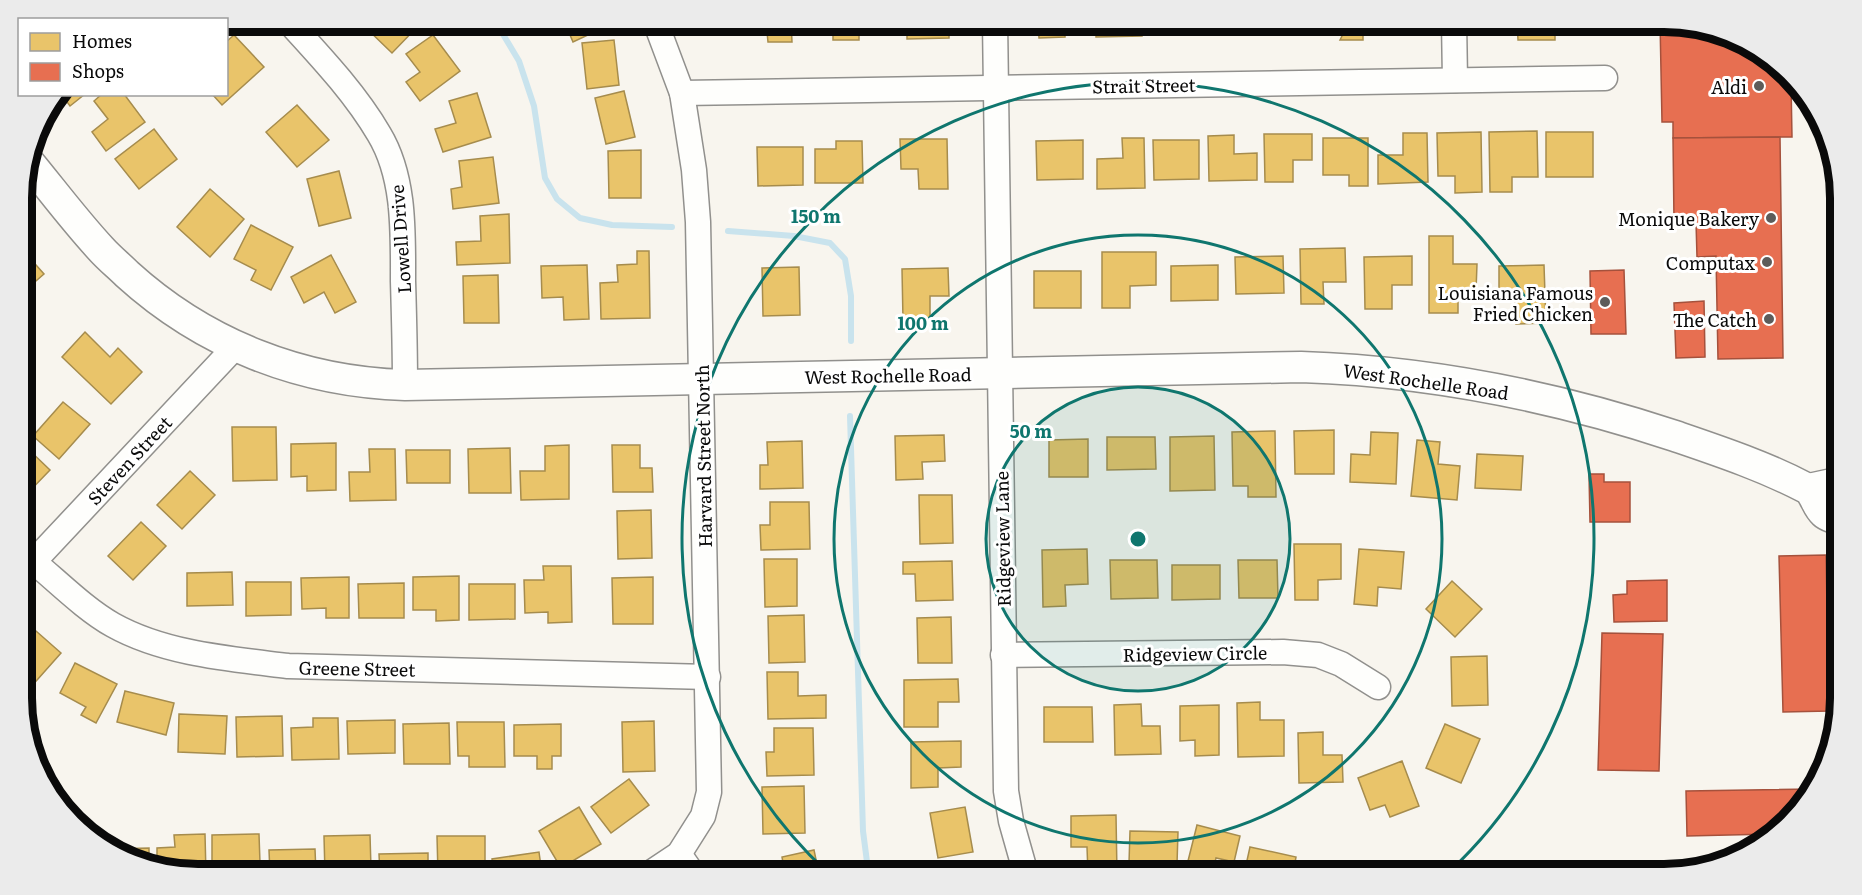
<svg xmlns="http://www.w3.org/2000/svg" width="1862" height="895" viewBox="0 0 1862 895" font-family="Literata,serif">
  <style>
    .homes { fill: #e9c46a; stroke: #a68c4d; stroke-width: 1.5 }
    .shops { fill: #e76f51; stroke: #a5513c; stroke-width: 1.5 }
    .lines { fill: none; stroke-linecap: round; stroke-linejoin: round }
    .stream { stroke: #c9e3ed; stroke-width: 6 }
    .minor-casing { stroke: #91908d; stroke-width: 27 }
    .tertiary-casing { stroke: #91908d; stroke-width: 33 }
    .minor { stroke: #fefefc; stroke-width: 24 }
    .tertiary { stroke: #fefefc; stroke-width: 30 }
    .ring { fill: none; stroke: #0f766e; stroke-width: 3 }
    .poi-dot { fill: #5d5c5a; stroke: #fff; stroke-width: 2 }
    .labels { text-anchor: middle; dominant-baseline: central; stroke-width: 6; stroke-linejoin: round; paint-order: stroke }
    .street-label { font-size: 18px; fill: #0a0a0a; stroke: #fff }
    .poi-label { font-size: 18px; fill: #0a0a0a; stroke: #fff; text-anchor: end }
    .rim { fill: none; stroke: #0a0a0a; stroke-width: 8 }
    .centre { fill: #0f766e; stroke: #fff; stroke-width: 3 }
    .ring-label { font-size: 18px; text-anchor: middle; font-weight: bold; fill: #0f766e; stroke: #fff; stroke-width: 6; stroke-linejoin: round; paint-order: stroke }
  </style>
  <rect width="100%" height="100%" fill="#f8f5ee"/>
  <g class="homes">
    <path d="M369,21H421L422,22L392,53L364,26Z"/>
    <path d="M564,21H599L603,28L573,42Z"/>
    <path d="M744,21H791L792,42H768L767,32L744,33Z"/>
    <path d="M811,21H859V40H833V30L811,31Z"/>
    <path d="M907,21H949V38L907,39Z"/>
    <path d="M1038,21H1065V37L1039,38Z"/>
    <path d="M1096,21H1142V36L1096,37Z"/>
    <path d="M1151,21H1198V32L1151,33Z"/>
    <path d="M1230,21H1254V34L1231,35Z"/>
    <path d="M1262,21H1309V32L1262,33Z"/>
    <path d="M1317,21H1363V40H1340L1343,34H1317Z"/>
    <path d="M1372,21H1421V31L1373,32Z"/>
    <path d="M1517,21H1555V40H1518Z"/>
    <path d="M234,35L264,67L222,105L212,94H226V42Z"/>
    <path d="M433,35L460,71L420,101L406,82L420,72L406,54Z"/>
    <path d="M614,40L619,85L587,89L582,43Z"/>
    <path d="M624,91L635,137L606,144L595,98Z"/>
    <path d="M477,93L491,137L443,152L435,129L456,123L449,101Z"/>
    <path d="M61,94H85L70,106Z"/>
    <path d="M102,94H124L145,122L106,151L92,132L108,119L94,101Z"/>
    <path d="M297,105L329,140L297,167L266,132Z"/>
    <path d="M154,129L177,159L139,189L115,159Z"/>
    <path d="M1537,131L1538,177H1512V192H1490L1489,132Z"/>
    <path d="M1481,132L1482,192L1455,193V176H1438L1437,133Z"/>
    <rect x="1546" y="132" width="47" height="45"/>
    <path d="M1403,133H1427L1428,182L1378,184V155H1403Z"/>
    <path d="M1264,134H1312V160H1293V182H1265Z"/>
    <path d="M1234,135V154L1257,153V180L1209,181L1208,136Z"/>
    <path d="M1122,138H1144L1145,188L1097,189V159L1123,158Z"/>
    <path d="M1323,138H1368V186H1349V175H1323Z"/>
    <path d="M900,139H947L948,189H919L918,169H901Z"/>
    <path d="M1083,140V179L1037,180L1036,141Z"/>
    <path d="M1153,140H1199V179L1154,180Z"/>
    <path d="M836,141H862L863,183H815V149H836Z"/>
    <path d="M757,147H803V185L758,186Z"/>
    <path d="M641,150V198H609L608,151Z"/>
    <path d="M493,157L499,203L453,209L451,189L462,187L459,161Z"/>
    <path d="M339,171L351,218L319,226L307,179Z"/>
    <path d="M210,189L244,219L210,257L177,227Z"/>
    <path d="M509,214L510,263L457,265L456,242L481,241L480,216Z"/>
    <path d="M251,225L293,247L271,290L251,280L256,270L234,259Z"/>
    <path d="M1429,236H1453V264H1477L1476,291L1458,292V313H1429Z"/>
    <path d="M1345,248L1346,282H1323L1324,304H1301L1300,249Z"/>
    <path d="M637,251H649L650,318L601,319L600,283L618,282L617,265L637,264Z"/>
    <path d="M1102,252H1156V285L1130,286V308H1102Z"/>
    <path d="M331,255L356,302L335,313L324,292L304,303L291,277Z"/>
    <path d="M28,256L44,274L22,293V261Z"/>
    <path d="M1283,256L1284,293L1236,294L1235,257Z"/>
    <path d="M1412,256V285H1392V309H1365L1364,257Z"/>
    <path d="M587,265L589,319L564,320L563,297L542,298L541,266Z"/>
    <path d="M1218,265V300L1171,301V266Z"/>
    <path d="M1544,265L1546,323L1516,324L1515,296H1499V266Z"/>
    <path d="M799,267L800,315L763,316L762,268Z"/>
    <path d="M948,268L949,296H930V319L903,320L902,269Z"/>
    <rect x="1034" y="271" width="47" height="37"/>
    <path d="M498,275L499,323H464L463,276Z"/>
    <path d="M85,332L110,357L118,348L142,372L111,404L62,357Z"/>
    <path d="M63,402L90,424L59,459L33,436Z"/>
    <path d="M232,427H276L277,480L233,481Z"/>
    <path d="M1334,430V474H1295L1294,431Z"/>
    <path d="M1275,431L1276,497H1248V486H1233L1232,432Z"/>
    <path d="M1371,432L1398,433L1396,484L1350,482L1351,454L1370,455Z"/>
    <path d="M944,435L945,461L922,462L923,479L896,480L895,436Z"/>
    <path d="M1214,436L1215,490L1170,491V437Z"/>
    <path d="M1107,437H1155L1156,469L1107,470Z"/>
    <path d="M1088,439V477H1049V440Z"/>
    <path d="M1417,440L1440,442L1438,464L1460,466L1457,500L1411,496Z"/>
    <path d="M802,441L803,488L760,489V465H768L767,442Z"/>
    <path d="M336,443V490L307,491V476L291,477V444Z"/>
    <path d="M569,445V499L521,500L520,471H545V446Z"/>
    <path d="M612,445H640V468H652L653,492H613Z"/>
    <path d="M25,446L50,470L22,499V449Z"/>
    <path d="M510,448L511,493H469L468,449Z"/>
    <path d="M369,449H395L396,500L350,501L349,472H370Z"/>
    <path d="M406,450H450V483H407Z"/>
    <path d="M1477,454L1523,456L1521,490L1475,488Z"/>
    <path d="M190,471L215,495L182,529L157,505Z"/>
    <path d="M919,495H952L953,543L920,544Z"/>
    <path d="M770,502H809L810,549L761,550L760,525H770Z"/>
    <path d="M651,510L652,558L618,559L617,511Z"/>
    <path d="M141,522L166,546L133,580L108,556Z"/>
    <path d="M1294,544H1341V579L1318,580V600H1295Z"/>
    <path d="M1087,549L1088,584L1065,585L1066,606L1043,607L1042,550Z"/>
    <path d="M1359,549L1404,552L1401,589L1378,587L1377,606L1354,604Z"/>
    <path d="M764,559H797V606L765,607Z"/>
    <path d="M1110,560H1157L1158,598L1111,599Z"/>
    <path d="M1238,560H1277L1278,598H1239Z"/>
    <path d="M952,561L953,600L916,601L915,574H903V562Z"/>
    <path d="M1172,565H1220V599L1172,600Z"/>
    <path d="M543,566H571L572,622L548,623V612L525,613L524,580H544Z"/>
    <path d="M232,572L233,605L187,606V573Z"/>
    <path d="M459,576V620L436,621V610H413V577Z"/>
    <path d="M349,577V618H326V608L302,609L301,578Z"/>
    <path d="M653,577V624H613L612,578Z"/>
    <path d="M1452,581L1482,609L1455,637L1426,609Z"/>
    <path d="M246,582H291V615L246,616Z"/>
    <path d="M404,583V618H359L358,584Z"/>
    <path d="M469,584H515V619L469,620Z"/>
    <path d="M804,615L805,662L769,663L768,616Z"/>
    <path d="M951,617L952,663H918L917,618Z"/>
    <path d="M36,631L61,653L30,688L22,681V647Z"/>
    <path d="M1487,656L1488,705L1452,706L1451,657Z"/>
    <path d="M75,663L117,684L96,723L81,715L86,707L60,693Z"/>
    <path d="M767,672H798V696L826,695V718L768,719Z"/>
    <path d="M958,679L959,702H938V727H904V680Z"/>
    <path d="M125,691L174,703L166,735L117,722Z"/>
    <path d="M1260,702V720H1284V756L1238,757L1237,703Z"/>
    <path d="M1141,704L1142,726H1160L1161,754L1115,755L1114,705Z"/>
    <path d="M1219,705V755L1195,756V740L1180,741V706Z"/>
    <path d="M1044,707H1092L1093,742H1044Z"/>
    <path d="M179,714L227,716L225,754L178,752Z"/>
    <path d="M282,716L283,756L237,757L236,717Z"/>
    <path d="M313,718H338L339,759L292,760L291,728L313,727Z"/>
    <path d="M395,720V753L348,754L347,721Z"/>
    <path d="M654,721L655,771L623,772L622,722Z"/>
    <path d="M457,722H504L505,767H469V756H458Z"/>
    <path d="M449,723L450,764H404L403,724Z"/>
    <path d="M561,724V756H552V769H537V756H514V725Z"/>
    <path d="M1445,724L1480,739L1461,783L1426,768Z"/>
    <path d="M774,728H813L814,775L767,776L766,752H774Z"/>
    <path d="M1323,732V755H1342L1343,782L1299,783L1298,733Z"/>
    <path d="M961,741V767L938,768V787L911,788V742Z"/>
    <path d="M1402,761L1419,806L1390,817L1385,805L1370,810L1358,778Z"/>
    <path d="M629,779L649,805L611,833L591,807Z"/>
    <path d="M804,786L805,833L763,834L762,787Z"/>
    <path d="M579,807L601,844L561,868L539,831Z"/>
    <path d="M965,807L973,852L938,858L930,813Z"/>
    <path d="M1116,815L1117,874H1088L1087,847H1071V816Z"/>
    <path d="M1197,825L1240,836L1234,862L1216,858L1212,874L1186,869Z"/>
    <path d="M1130,831L1178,832L1177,864L1129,863Z"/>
    <path d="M205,834L206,874L157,865V848L175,847L174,835Z"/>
    <path d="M259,834L260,863L235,864V874H212V835Z"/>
    <path d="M370,835L371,868L346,869V874H325L324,836Z"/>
    <path d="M437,836H485V870H458V874H438Z"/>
    <path d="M1250,847L1296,857L1293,874H1244Z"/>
    <path d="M149,848V863L120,856L112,849Z"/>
    <path d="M315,849L316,874H270L269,850Z"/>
    <path d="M814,850L819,874H785L782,857Z"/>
    <path d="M539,852L542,874H494L492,859Z"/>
    <path d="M428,853V874H380L379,854Z"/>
    <path d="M1308,862L1335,870L1334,874H1305Z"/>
  </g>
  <g class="shops">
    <path d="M1660,21L1742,39L1791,82L1792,137L1673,138V122H1662Z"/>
    <path d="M1780,137L1783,358L1718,359L1716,256L1697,257L1696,222H1674L1673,138Z"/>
    <path d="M1624,270L1626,334H1591L1590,271Z"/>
    <path d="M1704,301L1705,357L1676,358L1674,303Z"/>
    <path d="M1589,474H1604V482H1630V522H1590Z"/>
    <path d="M1826,555L1829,711L1783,712L1779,556Z"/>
    <path d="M1667,580V621L1614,622L1613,595L1627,594V581Z"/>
    <path d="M1602,633L1663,634L1659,771L1598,770Z"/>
    <path d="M1811,789L1771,834L1687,836L1686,791Z"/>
  </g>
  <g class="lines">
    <g class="stream">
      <path d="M495,21L519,61L534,106L545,178L557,199L580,218L612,225L672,227"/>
      <path d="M728,231L794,236L830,243L845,259L851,296V341"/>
      <path d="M850,416L863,831L867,862L872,874"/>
    </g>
    <g class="minor-casing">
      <g id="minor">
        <path d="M288,21C320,56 355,93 379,134C405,177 403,232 403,281C404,315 405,350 405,385"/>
        <path d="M995,21L1006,791L1011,821L1026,874"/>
        <path d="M1454,21L1455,80"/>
        <path d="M682,93L1605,78"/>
        <path d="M34,562C58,582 86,610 113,625C165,654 231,659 288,666L708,677"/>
        <path d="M23,573L235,347"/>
        <path d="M1003,655L1283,652L1318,655L1341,664L1378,687"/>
        <path d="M679,854L693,874"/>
        <path d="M649,874L679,854L703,816L709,792L698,222L694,170L682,93L655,21"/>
      </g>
    </g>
    <g class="tertiary-casing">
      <g id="tertiary">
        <path d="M28,161C52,190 75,221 101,249C109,258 119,266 127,274C204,344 301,382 405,385L1301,367C1428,371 1554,396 1675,436C1719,451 1764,466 1806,488C1815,493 1816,506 1824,513C1828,517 1836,518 1840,521"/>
        <path d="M1809,489L1832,484L1840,488"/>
      </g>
    </g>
    <use href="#minor" class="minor"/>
    <use href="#tertiary" class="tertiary"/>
  </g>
  <circle cx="1138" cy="539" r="152" fill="#0f766e" fill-opacity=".12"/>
  <g class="ring">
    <circle cx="1138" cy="539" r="152"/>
    <circle cx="1138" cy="539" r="304"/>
    <path d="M827 872A456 456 0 1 1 1449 872"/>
  </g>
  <g class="poi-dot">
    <circle cx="1759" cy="86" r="6"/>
    <circle cx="1771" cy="218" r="6"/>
    <circle cx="1767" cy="262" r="6"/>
    <circle cx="1605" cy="302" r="6"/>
    <circle cx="1769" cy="319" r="6"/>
  </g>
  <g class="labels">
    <g class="street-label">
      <text transform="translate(1144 85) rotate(-1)">Strait Street</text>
      <text transform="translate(400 239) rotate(-94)">Lowell Drive</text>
      <text transform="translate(888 375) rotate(-1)">West Rochelle Road</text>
      <text transform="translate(1426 381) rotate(8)">West Rochelle Road</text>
      <text transform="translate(703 456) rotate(-91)">Harvard Street North</text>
      <text transform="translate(129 460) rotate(-47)">Steven Street</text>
      <text transform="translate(1002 539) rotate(-91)">Ridgeview Lane</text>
      <text transform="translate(1195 653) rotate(-1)">Ridgeview Circle</text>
      <text transform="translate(357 668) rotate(1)">Greene Street</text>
    </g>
    <g class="poi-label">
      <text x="1747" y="86">Aldi</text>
      <text x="1759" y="218">Monique Bakery</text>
      <text x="1755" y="262">Computax</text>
      <text x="1593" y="292">Louisiana Famous<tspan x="1593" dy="21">Fried Chicken</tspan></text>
      <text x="1757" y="319">The Catch</text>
    </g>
  </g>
  <path d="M0 0H1862V895H0ZM198 32H1664A166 166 0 0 1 1830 198V698A166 166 0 0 1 1664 864H198A166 166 0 0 1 32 698V198A166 166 0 0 1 198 32Z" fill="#ebebeb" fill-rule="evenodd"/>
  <path class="rim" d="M198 32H1664A166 166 0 0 1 1830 198V698A166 166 0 0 1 1664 864H198A166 166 0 0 1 32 698V198A166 166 0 0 1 198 32Z"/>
  <circle cx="1138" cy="539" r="9" class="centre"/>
  <g class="ring-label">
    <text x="816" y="223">150 m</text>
    <text x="923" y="330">100 m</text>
    <text x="1031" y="438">50 m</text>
  </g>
  <rect x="18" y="18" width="210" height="78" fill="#ffffff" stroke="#9d9d9d" stroke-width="1.5"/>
  <rect x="30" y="33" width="30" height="18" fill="#e9c46a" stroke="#9d9d9d" stroke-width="1.5"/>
  <text x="72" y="48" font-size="18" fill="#0a0a0a">Homes</text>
  <rect x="30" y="63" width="30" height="18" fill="#e76f51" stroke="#9d9d9d" stroke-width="1.5"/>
  <text x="72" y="78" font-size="18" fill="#0a0a0a">Shops</text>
</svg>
